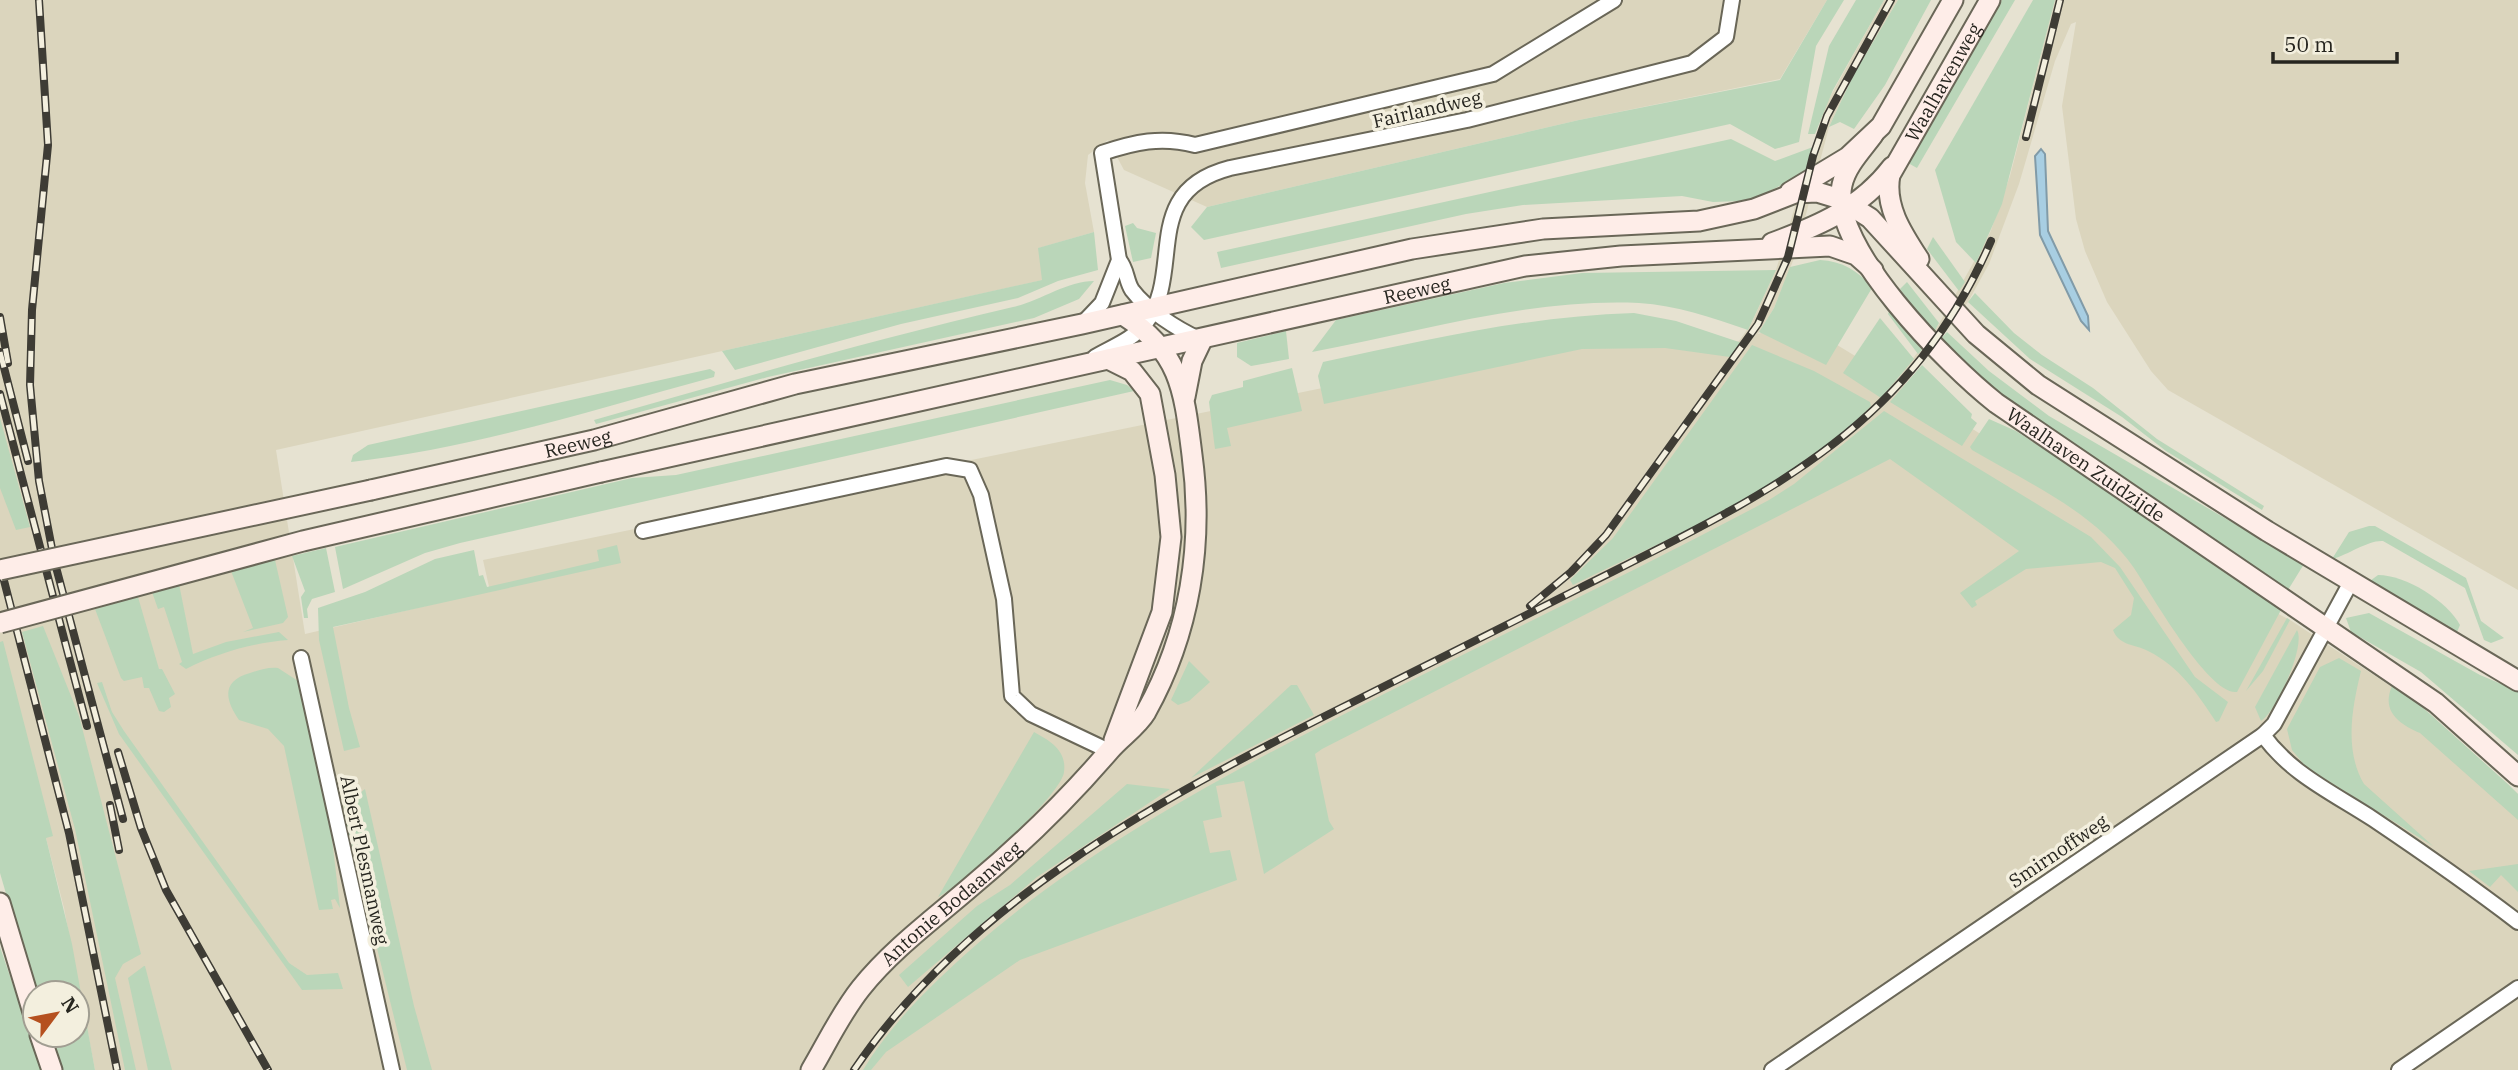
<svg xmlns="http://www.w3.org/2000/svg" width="2518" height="1070" viewBox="0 0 2518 1070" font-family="'IBM Plex Serif',serif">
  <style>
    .built { fill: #dbd5bd }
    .green { fill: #bad6b9 }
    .water { fill: #a8cee2; stroke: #819ba8; stroke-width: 2 }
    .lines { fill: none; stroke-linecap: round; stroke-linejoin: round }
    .street-casing { stroke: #6a6758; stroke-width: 18 }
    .secondary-casing { stroke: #6a6758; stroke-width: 23 }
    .street { stroke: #fff; stroke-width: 14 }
    .secondary { stroke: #feede8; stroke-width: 19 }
    .rail-casing { stroke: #3e3c35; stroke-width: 8 }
    .rail { stroke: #f3efde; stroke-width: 5; stroke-dasharray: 16; stroke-linecap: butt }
    .secondary-bridge-casing { stroke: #6a6758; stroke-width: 23; stroke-linecap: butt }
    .secondary-bridge { stroke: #feede8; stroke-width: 19 }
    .labels { text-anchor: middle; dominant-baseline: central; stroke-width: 7; stroke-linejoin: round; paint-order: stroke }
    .street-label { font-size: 19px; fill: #26251f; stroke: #f3efde }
  </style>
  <rect width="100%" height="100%" fill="#e6e2d1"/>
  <path class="built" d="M0,0H1827L1780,79L1579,120L1207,207L1124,170L1108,140L1088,155L1085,183L1094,232L1039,248L1043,280L276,450L305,634L490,591L483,560L1479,356L1588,340L1716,349L1739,341L1751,324L1776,270L1825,106L1884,0H1898L1854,74L1829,127L1795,256L1774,308L1758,334L1798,321L1896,381L1939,324L1990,233L2010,176L2055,0H2518V590L2168,390L2151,371L2107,302L2085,251L2076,219L2062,106L2076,22L2071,24L2055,61L2019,184L1989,264L1968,302L1904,386L2209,577L2290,620L2421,706L2518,794V1070H95L64,908L0,659Z"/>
  <g class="green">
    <path d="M1827,0H1844L1816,46L1799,142L1775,149L1730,124L1204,240L1191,227L1207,207L1579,120L1780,80Z"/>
    <path d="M1856,0H1884L1833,90L1815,134H1808L1829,46Z"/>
    <path d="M1898,0H1931L1885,85L1854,129L1840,122L1829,127L1854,74Z"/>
    <path d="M2002,0H2015L1917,168L1908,163Z"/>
    <path d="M2033,0H2055L2002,204L1976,263L1956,242L1935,170Z"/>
    <path d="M1731,139L1775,161L1813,147L1807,172L1760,196L1741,201L1713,202L1682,196L1523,205L1466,214L1221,268L1217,252Z"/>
    <path d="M1133,223L1137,228L1156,233L1151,258L1133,262L1125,226Z"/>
    <path d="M1094,232L1098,270L1058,281L1018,298L901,324L735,370L722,351L1042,280L1038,248Z"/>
    <path d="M1933,237L1965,282L1959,291L1927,249Z"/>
    <path d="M1820,260C1842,261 1859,271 1872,288L1826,365L1759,332L1774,308L1790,267Z"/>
    <path d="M1776,270L1748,330C1713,318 1676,305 1639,303C1529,298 1419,332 1312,352L1336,320L1504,283L1582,273Z"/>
    <path d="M1094,281L1079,299L1034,318L768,377L596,424L594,420C734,380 872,340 1013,307C1040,301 1067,281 1094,281Z"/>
    <path d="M1907,282L1939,323L1933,334L1900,289Z"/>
    <path d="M1975,293L2014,333L2042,355L2093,388L2157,439L2264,506L2262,510L2166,451L2122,417L2030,359L1968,302Z"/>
    <path d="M1890,308L1922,350L1918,354L1888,314Z"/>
    <path d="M1634,313L1676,321L1745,344L1737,358L1665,348L1582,349L1324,404L1318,376L1323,362C1426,340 1528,316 1634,313Z"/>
    <path d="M1880,318L1914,359L1881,398L1843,373Z"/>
    <path d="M1286,331L1289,359L1251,366L1237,357V343Z"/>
    <path d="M1947,332L1989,371L2049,416L2304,564L2288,590L2036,422L1972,372L1940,340Z"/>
    <path d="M1752,345L1814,371L1870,402L1871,406C1793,491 1675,534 1573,585L1570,580L1613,538Z"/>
    <path d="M1922,365L1972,414L1971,418L1977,423L1962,446L1890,402Z"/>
    <path d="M1292,368L1302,411L1227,428L1231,446L1215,449L1209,402L1212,395L1243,387V381Z"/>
    <path d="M710,369L715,372L714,377C596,409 472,449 351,462L353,455L368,445Z"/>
    <path d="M1110,380L1127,385L1134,391L460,543L425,553L343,589L335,547L632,478L676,475Z"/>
    <path d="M1884,411L2091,537L2120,567L2195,677L2228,702L2219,721L2216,722C2197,693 2180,667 2148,651C2135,644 2119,646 2113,630L2131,615L2134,598L2115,568L2101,562L2026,569L1975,601L1977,605L1972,608L1960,593L2019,551L1890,459L1322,749L1315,754L1329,821L1334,829L1264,874L1244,781L1216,786L1222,817L1203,821L1210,853L1230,850L1237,880L1020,960L886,1052L871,1070H863C892,1022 934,982 976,945C1098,839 1242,766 1386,693C1514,629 1643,567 1769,500L1794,484Z"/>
    <path d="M0,418L30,527L16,530L0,488Z"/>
    <path d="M1989,419L2016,431L2065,463L2281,610L2237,692C2209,696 2150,592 2134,568C2095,512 2030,484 1972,450L1970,447Z"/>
    <path d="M2369,526H2375L2466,578L2481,621L2504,638L2491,643L2484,640L2465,588L2383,541C2368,540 2348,555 2332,559L2349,532Z"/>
    <path d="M617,545L621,563L333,627L349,708L360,747L344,751L319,640L318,608L365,592L435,559L474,550L479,576L483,575L487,587L599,561L597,550Z"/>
    <path d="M326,548L335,592L312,599L307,609L308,618H304L301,597L305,591L292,556Z"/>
    <path d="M275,560L288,617L283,623L243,632L253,628L231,571Z"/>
    <path d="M2378,575C2406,575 2447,601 2460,625L2457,632L2370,581Z"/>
    <path d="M179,584L193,654L226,642L279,632L288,640C252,643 218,653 186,669L179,664L182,662L164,607L158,609L152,592Z"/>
    <path d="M138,597L159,669H162L175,694L169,698L171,707L164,712L159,711L149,688H144L142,677L124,681L121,678L95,609Z"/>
    <path d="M2369,613L2480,675L2518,691V755L2421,672L2351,632L2346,618Z"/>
    <path d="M2287,618L2290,620L2263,671L2246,691Z"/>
    <path d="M43,626L79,716L141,954L123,964L115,978L136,1070H125L75,829L22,632Z"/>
    <path d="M2297,630C2306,646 2276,712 2261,721L2255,707Z"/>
    <path d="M3,641L53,836L46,838L72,944L95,1070H60L49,1035H77V993H35L0,873V642Z"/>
    <path d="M2339,658L2361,671C2352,708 2344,750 2364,784L2433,846L2306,767L2292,750L2287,729L2320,667Z"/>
    <path d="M1189,661L1210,682L1189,701L1178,705L1171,700Z"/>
    <path d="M278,668L298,681L331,830L340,908L335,899L331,900L333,909L319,910L284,746L268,729L239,720C225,700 221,681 250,673C259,670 268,667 278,668Z"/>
    <path d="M102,682L112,712L124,731L289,963L307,975L338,973L343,989L302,990L119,734L97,683Z"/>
    <path d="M1291,685H1297L1314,715L1191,778Z"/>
    <path d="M2392,686L2421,706L2509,785L2518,794V820L2420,733C2399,724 2381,711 2392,686Z"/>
    <path d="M1034,732C1050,741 1067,750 1064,772C1062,795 961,886 938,897Z"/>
    <path d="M1127,784L1170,789L1037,877L908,987L899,975L977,906L1010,885Z"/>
    <path d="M365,789L414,1006L432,1070H407L344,814V806Z"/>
    <path d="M2518,864V892L2501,875L2490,887L2469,871Z"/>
    <path d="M0,947L42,1070H0Z"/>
    <path d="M144,966H145L172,1070H148L128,978Z"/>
  </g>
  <path class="water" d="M2041,149L2045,154L2048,231L2088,316L2089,330L2081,321L2040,235L2035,156Z"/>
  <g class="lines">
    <g class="street-casing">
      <g id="street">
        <path d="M1119,260C1127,269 1126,281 1132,290C1147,310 1177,329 1199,339"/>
        <path d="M1083,323L1102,303L1119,260L1102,153C1135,142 1161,136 1195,145L1493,74L1614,0"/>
        <path d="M1095,357C1112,347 1132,340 1145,324C1186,271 1138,192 1230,168L1467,120L1692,63L1726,37L1732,0"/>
        <path d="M643,531L946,466L970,470L981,495L1004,599L1012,696L1031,714L1109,751"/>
        <path d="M301,658L392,1070"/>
        <path d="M2263,735C2291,774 2333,793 2373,819C2422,852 2471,886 2518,922"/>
        <path d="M1772,1070L2263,735L2274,724L2352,580"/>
        <path d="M2399,1070L2518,988"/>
      </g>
    </g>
    <g class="secondary-casing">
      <g id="secondary">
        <path id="s1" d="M1873,135C1862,150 1846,166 1842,185C1828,246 1950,367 1996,403L2436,703L2518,776"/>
        <path d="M1790,192L1848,157L1881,126L1953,0"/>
        <path d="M1772,243C1818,226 1861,208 1892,167"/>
        <path id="s2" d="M1919,259C1902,233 1884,206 1890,175L1990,0"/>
        <path d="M1108,359L1132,371L1150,394L1165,475L1171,537L1162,612L1114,740"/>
        <path d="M1185,397L1192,361L1202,340"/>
        <path id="s3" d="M601,472L1525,266L1621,256L1830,246L1856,255L1873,270"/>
        <path id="s4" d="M371,490L594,440L795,384L1082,324L1412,249L1543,229L1699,221L1754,209L1795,193L1817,192L1840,199L1870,218L1976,334L2038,385L2267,531L2518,681"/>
        <path d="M0,903L35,1019"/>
        <path d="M40,1035L52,1070"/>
        <path id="s5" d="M811,1070C827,1043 841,1013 861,988C892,949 936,917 974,884C1023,843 1068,799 1110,750C1121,737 1137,727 1146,712C1190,633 1204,544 1192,455C1184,391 1181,352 1123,315"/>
      </g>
    </g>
    <use href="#street" class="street"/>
    <use href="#secondary" class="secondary"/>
    <g class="rail-casing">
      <g id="rail">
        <path d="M39,0L48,145L32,310L30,385L39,481L54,559"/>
        <path d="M2026,137L2060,0"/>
        <path d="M0,317L8,363"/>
        <path d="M0,352L28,461"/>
        <path d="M0,394L87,726"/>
        <path d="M52,552L123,819"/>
        <path d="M0,565L69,833L117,1070"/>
        <path d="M1530,606L1571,572L1606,535L1758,324L1788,257L1813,156L1827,116L1891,0"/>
        <path d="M118,752L141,828L166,890L268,1070"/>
        <path d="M110,805L119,850"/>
        <path d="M854,1070C968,902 1156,801 1333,712C1415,671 1497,630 1578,589C1755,500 1907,435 1991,241"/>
      </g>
    </g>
    <use href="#rail" class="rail"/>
    <g class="secondary-bridge-casing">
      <g id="secondary-bridge">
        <path d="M0,570L371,490"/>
        <path d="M0,623L303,541L601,472"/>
      </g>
    </g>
    <use href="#secondary-bridge" class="secondary-bridge"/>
  </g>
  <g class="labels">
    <g class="street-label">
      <text stroke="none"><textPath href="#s2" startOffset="198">Waalhavenweg</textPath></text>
      <text transform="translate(1427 109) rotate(-13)">Fairlandweg</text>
      <text stroke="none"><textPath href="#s3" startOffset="836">Reeweg</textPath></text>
      <text stroke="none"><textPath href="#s4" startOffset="212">Reeweg</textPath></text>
      <text stroke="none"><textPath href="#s1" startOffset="443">Waalhaven Zuidzijde</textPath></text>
      <text transform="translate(2058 851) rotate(-34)">Smirnoffweg</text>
      <text transform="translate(365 860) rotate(78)">Albert Plesmanweg</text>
      <text stroke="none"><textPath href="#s5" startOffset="220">Antonie Bodaanweg</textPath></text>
    </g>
  </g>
  <g transform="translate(56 1014) rotate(58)"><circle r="33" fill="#f3efde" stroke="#a19e92" stroke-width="2"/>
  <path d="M0-5L12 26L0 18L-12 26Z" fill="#b5501f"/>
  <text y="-10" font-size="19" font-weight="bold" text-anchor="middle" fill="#26251f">N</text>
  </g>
  <path d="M2273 52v10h124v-10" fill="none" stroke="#26251f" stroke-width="3.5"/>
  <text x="2284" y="52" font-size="21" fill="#26251f" stroke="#f3efde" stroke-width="5" paint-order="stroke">50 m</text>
</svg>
